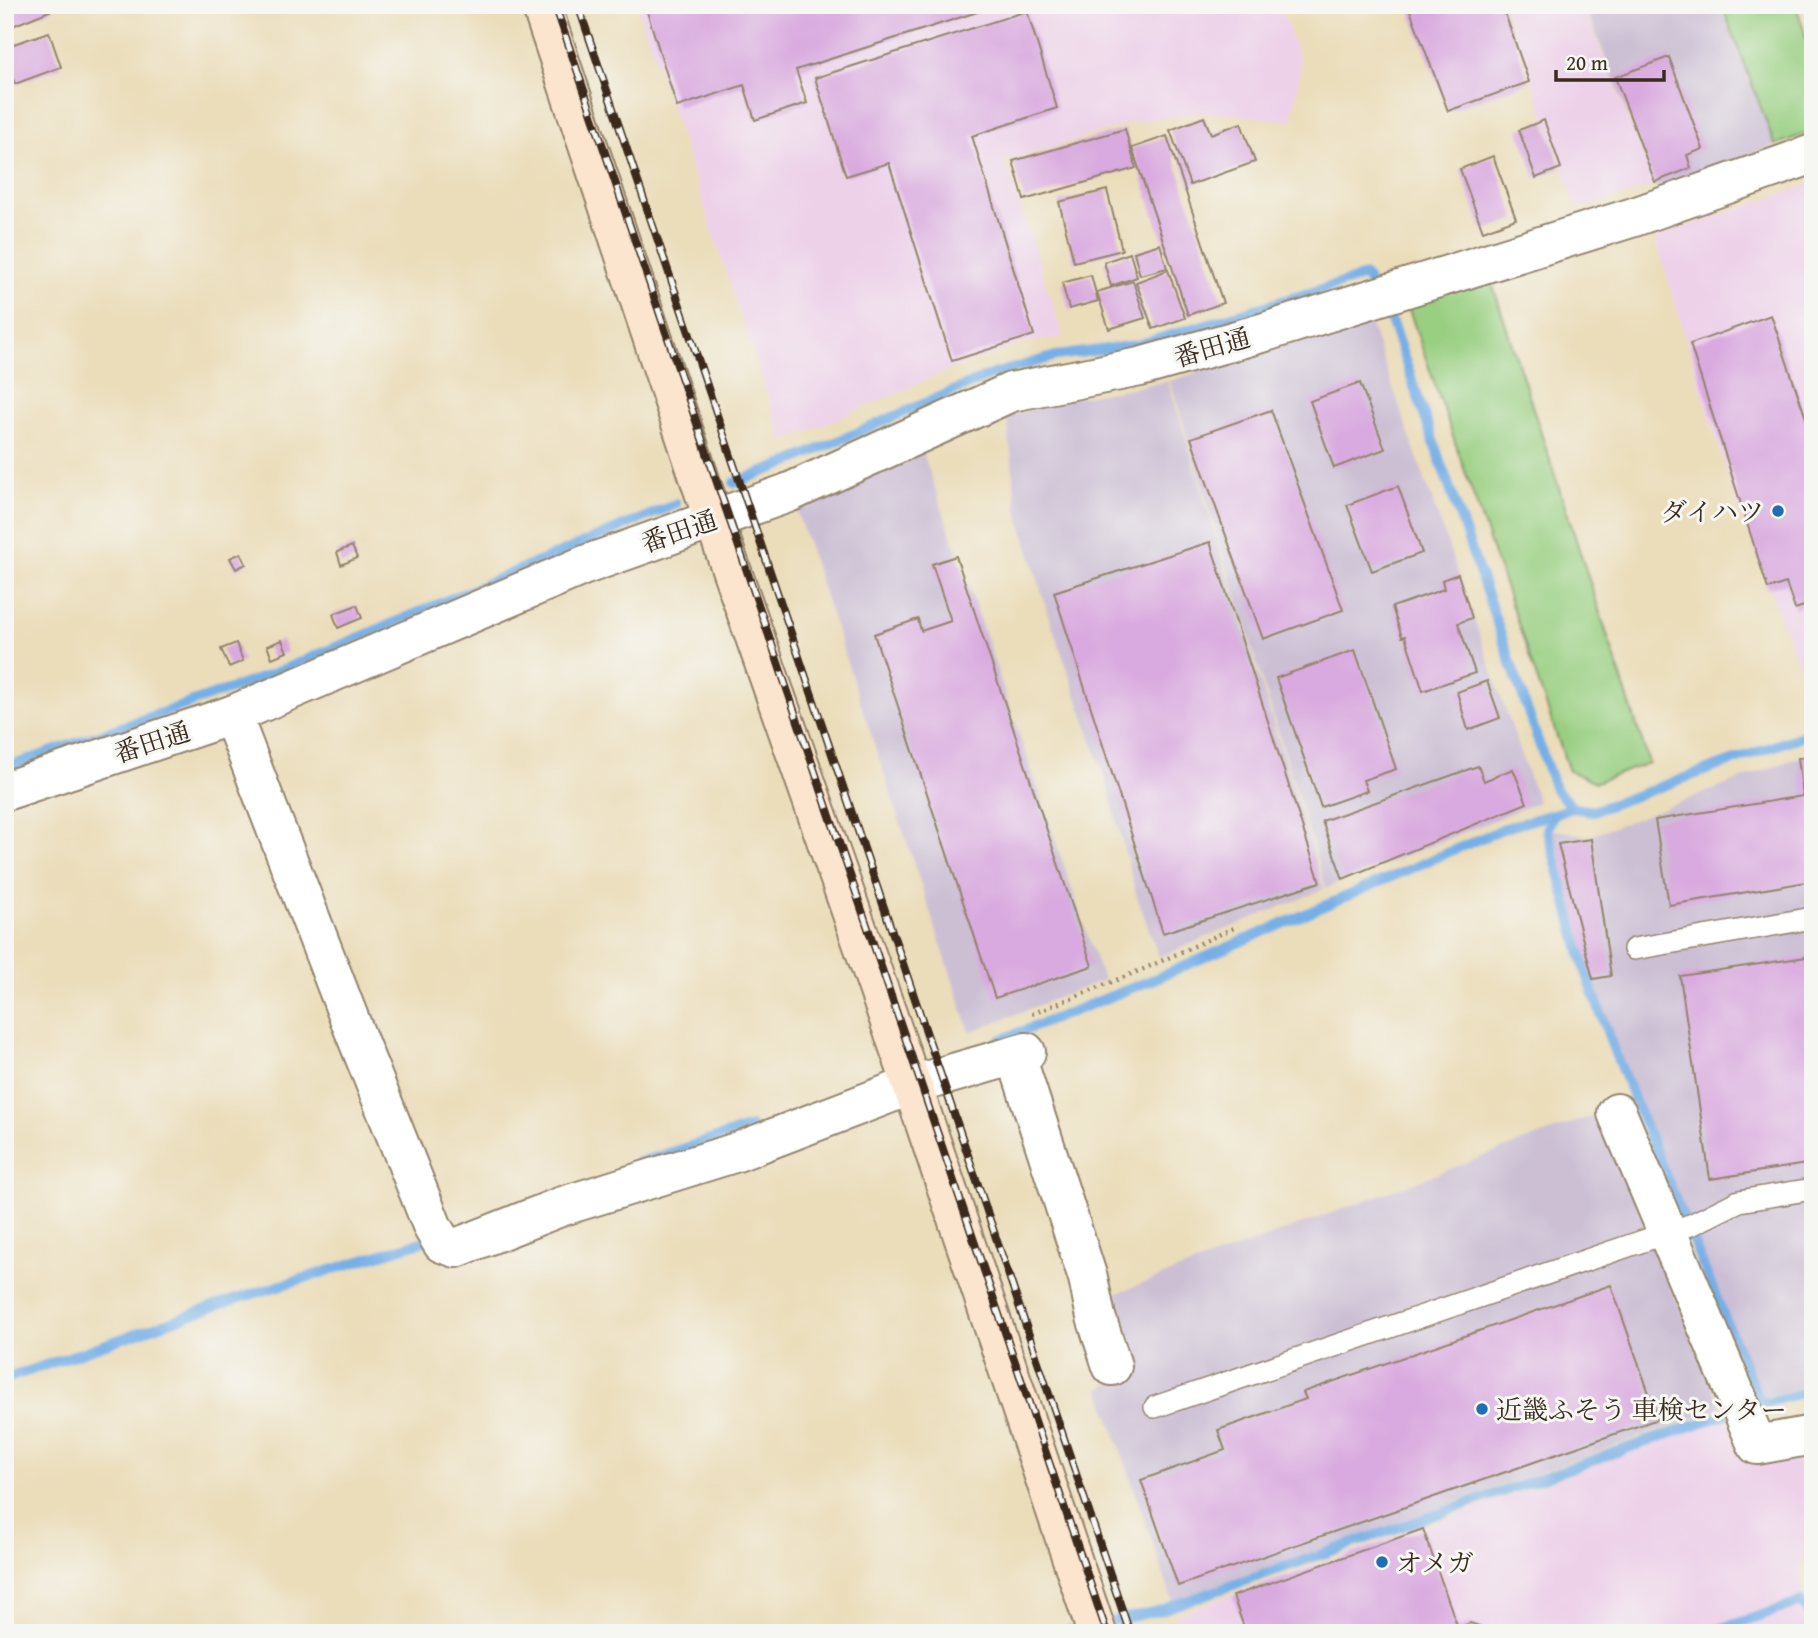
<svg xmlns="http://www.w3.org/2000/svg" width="1818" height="1638" viewBox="0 0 1818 1638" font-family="'Gentium Book Plus','Noto Serif JP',serif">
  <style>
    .built { fill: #edd1e9 }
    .industrial { fill: #ccbfd4 }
    .green { fill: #99cf81; stroke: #6a7c50; stroke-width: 2 }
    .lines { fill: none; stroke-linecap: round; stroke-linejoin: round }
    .stream { stroke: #76afe6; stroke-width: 10 }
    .building { fill: #d9aadf }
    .lane-casing { stroke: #93846c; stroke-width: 24 }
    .street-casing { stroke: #93846c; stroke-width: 42 }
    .secondary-casing { stroke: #93846c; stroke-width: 42 }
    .path { stroke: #93846c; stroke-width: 4.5; stroke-dasharray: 2 5; stroke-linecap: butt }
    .lane { stroke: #fff; stroke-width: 21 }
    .street { stroke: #fff; stroke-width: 38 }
    .secondary { stroke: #fbe5cf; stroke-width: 38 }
    .rail-casing { stroke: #3b2a1e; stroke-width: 8 }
    .rail { stroke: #f6f6f2; stroke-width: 5; stroke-dasharray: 16; stroke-linecap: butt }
    .poi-dot { fill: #1f6fb2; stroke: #f6f6f2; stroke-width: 2.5 }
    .labels { text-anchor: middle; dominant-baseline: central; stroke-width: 6; stroke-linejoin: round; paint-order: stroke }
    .street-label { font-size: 26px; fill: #3b2a1e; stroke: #f6f6f2 }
    .poi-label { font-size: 26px; fill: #3b2a1e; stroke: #f6f6f2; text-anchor: start }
  </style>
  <rect width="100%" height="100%" fill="#f6f6f2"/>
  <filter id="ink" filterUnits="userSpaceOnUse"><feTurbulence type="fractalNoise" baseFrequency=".0143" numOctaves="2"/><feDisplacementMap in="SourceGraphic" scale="14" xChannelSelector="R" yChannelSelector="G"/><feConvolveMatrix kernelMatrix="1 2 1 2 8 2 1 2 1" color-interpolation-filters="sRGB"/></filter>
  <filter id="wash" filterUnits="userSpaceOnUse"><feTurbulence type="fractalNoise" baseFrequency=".00686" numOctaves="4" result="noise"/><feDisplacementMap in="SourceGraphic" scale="28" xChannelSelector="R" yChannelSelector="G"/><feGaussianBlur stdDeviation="1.57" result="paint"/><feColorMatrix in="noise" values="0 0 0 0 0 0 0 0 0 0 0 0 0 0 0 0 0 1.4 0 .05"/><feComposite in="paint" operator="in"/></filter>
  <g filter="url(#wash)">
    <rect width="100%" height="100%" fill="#ebddba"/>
    <g class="built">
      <path d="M637,5H1280L1299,59L1300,73L1292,121L1224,113H1194L1137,121L1005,160L1063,337L1024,343L947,371L783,442Z"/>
      <path d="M1504,5H1583L1655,186L1578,209Z"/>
      <path d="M1813,183V703L1733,493L1655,237Z"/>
      <path d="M1728,1418L1748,1462L1813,1447V1554L1801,1559V1588L1813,1633H1181L1175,1615Z"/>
    </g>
    <g class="industrial">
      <path d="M1585,5H1720L1774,146L1656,187Z"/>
      <path d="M1368,317L1538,802L1326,888L1170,381Z"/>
      <path d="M1168,381L1324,889L1159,957L1136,894L1107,783L1048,614L1017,509L1007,416L1064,400Z"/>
      <path d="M923,453L1103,980L970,1032L796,509Z"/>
      <path d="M1813,752V1384L1761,1398L1635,1098L1586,966L1550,829L1590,836Z"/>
      <path d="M1600,1113L1721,1408L1173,1602L1100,1389L1124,1375L1101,1299Z"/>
    </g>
    <g class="green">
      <path d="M1722,5H1796L1813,60V131L1775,145Z"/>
      <path d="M1490,277L1649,763L1596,782L1569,771L1407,304Z"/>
    </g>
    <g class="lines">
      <g class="stream">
        <path d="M734,483L782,465L990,375L1056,356L1137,345L1365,276L1392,323L1555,789L1573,808L1593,811L1813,732"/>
        <path d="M5,768L267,676L676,504"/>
        <path d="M1553,815L1547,829L1558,870L1584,966L1614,1051L1758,1398L1765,1403L1813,1390"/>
        <path d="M998,1041L1152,980L1505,828L1573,808"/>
        <path d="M851,1088L902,1070"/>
        <path d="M637,1163L751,1127"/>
        <path d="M5,1379L230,1301L431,1239"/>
        <path d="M1114,1621L1161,1610L1726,1414"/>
        <path d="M1061,1633L1072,1629"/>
        <path d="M1708,1633L1801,1602L1813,1619"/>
      </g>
    </g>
    <g id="blocks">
      <g class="building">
        <path d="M5,5H50L52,10L5,29Z"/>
        <path d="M645,5H996V6L796,70L807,103L755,120L744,85L677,107Z"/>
        <path d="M1408,5H1502L1529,82L1448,111Z"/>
        <path d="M1027,11L1057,108L972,136L1034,335L952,361L889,163L846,176L815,78Z"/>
        <path d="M49,32L61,67L15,84L5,57V47Z"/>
        <path d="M1669,57L1703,149L1687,155L1691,168L1655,182L1615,77Z"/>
        <path d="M1204,117L1211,134L1241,123L1255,162L1190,185L1170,130Z"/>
        <path d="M1544,120L1561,168L1536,178L1519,130Z"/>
        <path d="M1125,129L1136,168L1024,200L1013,161Z"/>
        <path d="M1167,136L1223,303L1188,315L1132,148Z"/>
        <path d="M1493,156L1516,219L1483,231L1460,169Z"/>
        <path d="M1107,190L1122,250L1074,262L1059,202Z"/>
        <path d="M1160,244L1167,268L1140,275L1134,252Z"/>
        <path d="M1130,253L1137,277L1111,286L1104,262Z"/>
        <path d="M1168,270L1185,318L1153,329L1136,282Z"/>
        <path d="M1091,275L1098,301L1069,309L1062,283Z"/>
        <path d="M1133,281L1145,318L1109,329L1097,292Z"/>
        <path d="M1771,315L1813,439V603L1795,609L1786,583L1768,589L1690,344Z"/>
        <path d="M1360,383L1385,449L1334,468L1310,401Z"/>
        <path d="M1271,410L1343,610L1263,639L1191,438Z"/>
        <path d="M1398,486L1422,553L1372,571L1347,505Z"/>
        <path d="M1210,542L1320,882L1163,933L1054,592Z"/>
        <path d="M352,546L357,558L341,565L337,552Z"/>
        <path d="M241,553L246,564L236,569L230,558Z"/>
        <path d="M956,556L1092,966L995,998L874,634L918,619L921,631L951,621L932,564Z"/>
        <path d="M1458,574L1472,618L1458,623L1475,673L1423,691L1405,636L1402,637L1392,607L1444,589L1442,580Z"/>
        <path d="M357,605L362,618L338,628L333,614Z"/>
        <path d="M282,640L287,652L272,658L267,646Z"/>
        <path d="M236,643L243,661L229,667L221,649Z"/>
        <path d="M1355,650L1396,769L1363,780L1367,791L1321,807L1276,678Z"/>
        <path d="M1487,681L1500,718L1468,730L1457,692Z"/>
        <path d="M1813,756V881L1669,905L1655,820L1803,796L1798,758Z"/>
        <path d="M1478,766L1484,781L1513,769L1527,803L1343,879L1322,821Z"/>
        <path d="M1591,839L1611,976L1593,979L1558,844Z"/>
        <path d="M1813,956V1163L1710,1179L1680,976Z"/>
        <path d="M1611,1285L1658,1419L1178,1586L1141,1480L1225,1450L1218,1430L1306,1399L1303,1392Z"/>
        <path d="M1423,1529L1458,1628L1470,1623L1482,1627L1488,1633H1246L1233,1596Z"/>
      </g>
    </g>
  </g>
  <g filter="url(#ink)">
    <use href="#blocks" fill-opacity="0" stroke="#93846c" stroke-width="2"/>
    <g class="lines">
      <g class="lane-casing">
        <g id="lane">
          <path d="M1634,949L1813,918"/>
          <path d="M1155,1407L1693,1224L1739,1201L1813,1189"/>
        </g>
      </g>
      <g class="street-casing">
        <g id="street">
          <path d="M232,715L349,1018L433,1228L442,1243L456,1248L560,1207L737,1152L912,1085L1026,1052"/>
          <path d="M5,791L232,715L585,565L788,493L1011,392L1140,367L1265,332L1634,217L1813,154"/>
          <path d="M1016,1056L1088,1278L1096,1317L1112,1366"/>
          <path d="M1617,1113L1757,1445L1813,1435"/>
        </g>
      </g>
      <g class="secondary-casing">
        <path id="secondary" d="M541,5L702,486L912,1085L1097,1633"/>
      </g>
      <path class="path" d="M1032,1014L1146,968L1238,926"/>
      <use href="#lane" class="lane"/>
      <use href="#street" class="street"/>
      <use href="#secondary" class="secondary"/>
      <g class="rail-casing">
        <g id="rail">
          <path d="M555,5L1107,1633"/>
          <path d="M578,5L1130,1633"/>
        </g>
      </g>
      <use href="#rail" class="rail"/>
    </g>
  </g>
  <g class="poi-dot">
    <circle cx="1778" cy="511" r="7"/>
    <circle cx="1482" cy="1409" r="7"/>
    <circle cx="1382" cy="1562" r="7"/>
  </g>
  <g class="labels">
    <g class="street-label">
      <text transform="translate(1212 347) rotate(-16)">番田通</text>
      <text transform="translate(679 531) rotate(-19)">番田通</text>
      <text transform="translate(152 742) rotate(-18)">番田通</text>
    </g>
    <g class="poi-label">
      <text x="1764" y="511" text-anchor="end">ダイハツ</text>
      <text x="1496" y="1409">近畿ふそう 車検センター</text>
      <text x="1396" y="1562">オメガ</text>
    </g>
  </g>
  <rect width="1818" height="1638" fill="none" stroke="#f6f6f2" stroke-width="28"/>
  <path d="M1556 70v10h108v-10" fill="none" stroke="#3b2a1e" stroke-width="3.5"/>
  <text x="1566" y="70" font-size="21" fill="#3b2a1e" stroke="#f6f6f2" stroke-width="5" paint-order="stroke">20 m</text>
</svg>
